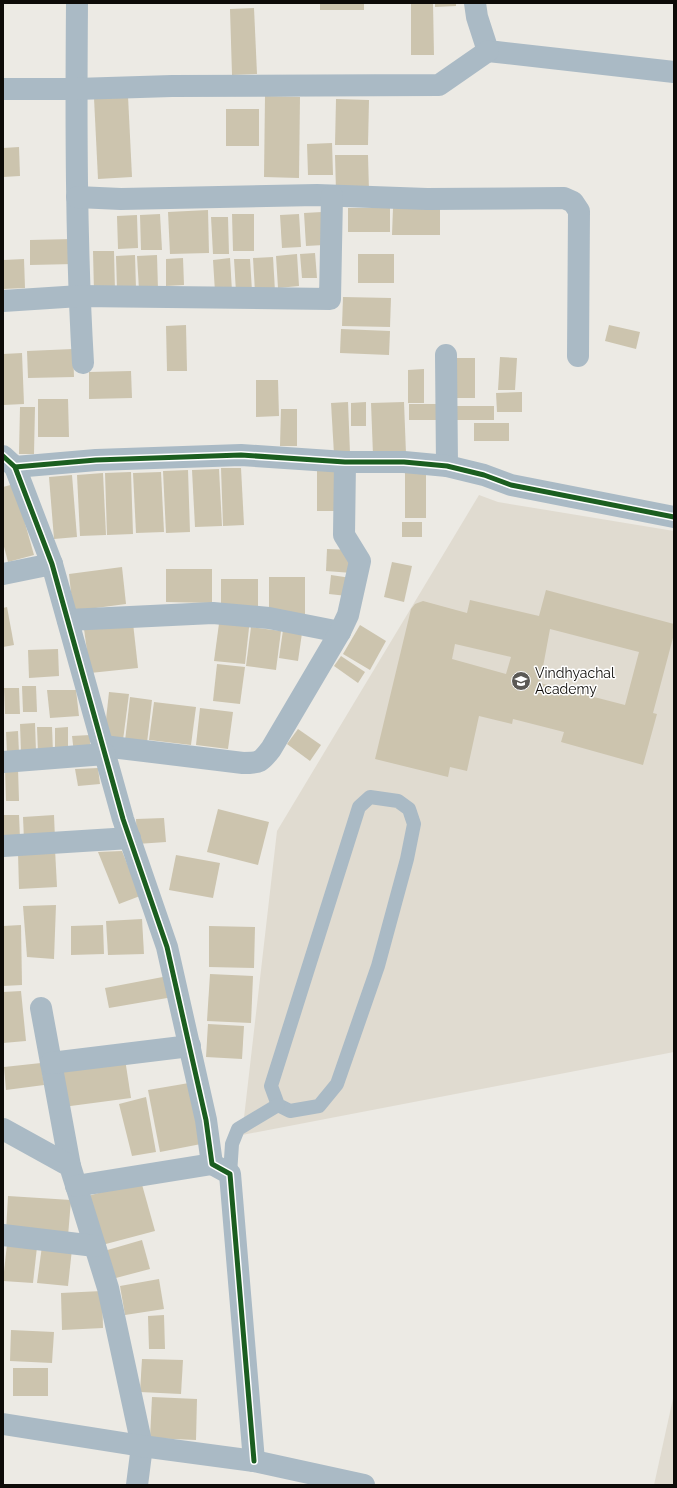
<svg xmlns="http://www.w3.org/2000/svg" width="677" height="1488" viewBox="0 0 677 1488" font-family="Raleway,sans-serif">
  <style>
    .built { fill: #e0dbd0 }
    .building { fill: #ccc4ae; fill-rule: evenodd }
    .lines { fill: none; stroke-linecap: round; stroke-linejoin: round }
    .service { stroke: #aabac5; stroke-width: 14 }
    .minor { stroke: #aabac5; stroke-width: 22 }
    .cycleway-casing { stroke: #fff; stroke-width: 8 }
    .cycleway { stroke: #1b5e20; stroke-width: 5 }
    .labels { text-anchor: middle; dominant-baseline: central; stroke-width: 3; stroke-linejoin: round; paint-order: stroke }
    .poi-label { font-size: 14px; fill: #0d0b08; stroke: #fff; text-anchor: start }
  </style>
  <rect width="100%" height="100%" fill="#eceae4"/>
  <g class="built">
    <path d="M479,495L498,502L674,531V1052L242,1135L277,831Z"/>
    <path d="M674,1394V1485H654Z"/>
  </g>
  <g class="building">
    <rect x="320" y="3" width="44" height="7"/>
    <path d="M411,3H433L434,55H411Z"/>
    <path d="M435,3H456V6L435,7Z"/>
    <path d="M254,8L257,74L232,75L230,9Z"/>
    <path d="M128,96L132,177L98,179L94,98Z"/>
    <path d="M265,96L300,97L299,178L264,177Z"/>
    <path d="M336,99L369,100L368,145H335Z"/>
    <rect x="226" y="109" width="33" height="37"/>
    <path d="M332,143L333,175H308L307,144Z"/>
    <path d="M19,147L20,176L3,177V148Z"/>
    <path d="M335,155H368L369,191H336Z"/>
    <rect x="348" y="208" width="42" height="24"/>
    <path d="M393,208H440V235H392Z"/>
    <path d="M208,210L209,253L170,254L168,212Z"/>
    <path d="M322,212L324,245L306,246L304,213Z"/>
    <path d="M160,214L162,250H141L140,215Z"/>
    <path d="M232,214H254V251H233Z"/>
    <path d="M299,214L301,247L282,248L280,215Z"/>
    <path d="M137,215L138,248L118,249L117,216Z"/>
    <path d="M211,217H228L229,254H213Z"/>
    <path d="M73,239L74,264L30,265V240Z"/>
    <path d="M93,251H114L115,291L94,292Z"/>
    <path d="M315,253L317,278H302L300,254Z"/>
    <path d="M297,254L299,286L278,288L276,256Z"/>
    <rect x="358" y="254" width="36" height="29"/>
    <path d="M135,255L136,289L117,290L116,256Z"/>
    <path d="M157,255L158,290H139L137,256Z"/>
    <path d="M273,257L275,291L255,292L253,258Z"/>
    <path d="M183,258L184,285L166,286V259Z"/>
    <path d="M230,258L232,291L215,292L213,260Z"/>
    <path d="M24,259L25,288L3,289V260Z"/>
    <path d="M234,259H250L252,291L236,292Z"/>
    <path d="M343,297L391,298L390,327L342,326Z"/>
    <path d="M186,325L187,371H167L166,326Z"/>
    <path d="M609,325L640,332L636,349L605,341Z"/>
    <path d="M341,329L390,331L389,355L340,353Z"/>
    <path d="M73,349L74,377L28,378L27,351Z"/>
    <path d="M22,353L24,404L3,405V354Z"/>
    <path d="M500,357L517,358L515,390H498Z"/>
    <rect x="456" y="358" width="19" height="40"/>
    <path d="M424,369V403H408V370Z"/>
    <path d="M131,371L132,398L89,399V372Z"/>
    <path d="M256,380H278L279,416L256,417Z"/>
    <path d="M522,392V412H497L496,393Z"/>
    <path d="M38,399H68L69,437H38Z"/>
    <path d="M348,402L350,453L334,454L331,403Z"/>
    <path d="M366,402V426H351V403Z"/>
    <path d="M404,402L406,454L373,455L371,403Z"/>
    <rect x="409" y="404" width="34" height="16"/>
    <rect x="455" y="406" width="39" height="14"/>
    <path d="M20,407H35L34,454H19Z"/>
    <path d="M281,409H297V446H280Z"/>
    <rect x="474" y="423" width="35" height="18"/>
    <path d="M221,468H241L244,525L223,526Z"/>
    <path d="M219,469L222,526L195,527L192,470Z"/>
    <path d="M188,470L190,532L166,533L163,471Z"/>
    <path d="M317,471H341L340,511H317Z"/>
    <path d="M131,472L133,534L107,535L105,473Z"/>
    <path d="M161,472L164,532L136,533L133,473Z"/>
    <rect x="405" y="472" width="21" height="46"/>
    <path d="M103,473L106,535L80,536L77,475Z"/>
    <path d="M72,475L77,537L54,539L49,477Z"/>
    <path d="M14,484L34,555L8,562L3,543V487Z"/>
    <rect x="402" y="522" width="20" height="15"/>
    <path d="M327,549L352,550V573L326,571Z"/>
    <path d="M392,562L412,566L404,602L384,597Z"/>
    <path d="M122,567L126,604L73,611L69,574Z"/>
    <path d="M166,569H212V603L166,602Z"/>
    <path d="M331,575L351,578L347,596L329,594Z"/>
    <rect x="269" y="577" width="36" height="38"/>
    <rect x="221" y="579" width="37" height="30"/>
    <path d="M546,590L674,624V634L653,713L657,714L643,765L561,742L564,732L513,719L512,724L479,716L467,771L450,767L448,777L375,759L411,609L415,604L423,601L467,613L470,600L539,616ZM550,629L639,652L625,705L540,683ZM455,644L511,657L506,674L452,659Z"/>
    <path d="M7,607L14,645L3,647V608Z"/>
    <path d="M220,616L250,619L245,664L214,661Z"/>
    <path d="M133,623L138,668L90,673L84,629Z"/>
    <path d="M360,625L386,641L370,670L343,654Z"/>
    <path d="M251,627L281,631L276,670L246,666Z"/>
    <path d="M283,630L302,633L298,661L279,658Z"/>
    <path d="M58,649L59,676L29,678L28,650Z"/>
    <path d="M341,656L365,672L358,683L334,666Z"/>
    <path d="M217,664L245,667L240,704L213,701Z"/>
    <path d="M22,686H36L37,712H23Z"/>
    <path d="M4,688H19L20,714H5Z"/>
    <path d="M47,690H76L79,716L50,718Z"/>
    <path d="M109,692L129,694L123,740L104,738Z"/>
    <path d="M130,697L152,700L147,743L125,741Z"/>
    <path d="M154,702L196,707L191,745L149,740Z"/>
    <path d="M200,708L233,712L228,749L196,745Z"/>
    <path d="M35,723L36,752H21L20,724Z"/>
    <path d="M37,727H52L53,753H38Z"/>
    <path d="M68,727V753L55,754V728Z"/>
    <path d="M298,729L321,745L310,761L287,744Z"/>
    <path d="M18,731L19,753H7L6,732Z"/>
    <path d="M90,735V753H74L72,736Z"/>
    <path d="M98,768L100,784L78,786L75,769Z"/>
    <path d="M5,769H18L19,801H6Z"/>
    <path d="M218,809L269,822L258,865L207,852Z"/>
    <path d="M3,815H19L20,839H3Z"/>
    <path d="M54,815L55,839L24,840L23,817Z"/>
    <path d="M164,818L166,842L137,844L136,819Z"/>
    <path d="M55,849L57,887L19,889L18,853Z"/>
    <path d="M122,851L140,896L119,904L98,852Z"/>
    <path d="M176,855L220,863L213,898L169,890Z"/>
    <path d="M56,905L54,959L27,957L23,906Z"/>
    <path d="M142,919L144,954L108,955L106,921Z"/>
    <path d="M21,925L22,985L3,986V926Z"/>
    <path d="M103,925L104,954L71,955V926Z"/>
    <path d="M209,926L255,927L254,968L209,967Z"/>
    <path d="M210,974L253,976L251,1023L207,1021Z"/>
    <path d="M168,976L173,997L109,1008L105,988Z"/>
    <path d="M21,991L26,1041L3,1043V992Z"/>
    <path d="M208,1024L244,1026L242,1059L206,1057Z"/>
    <path d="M125,1059L131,1098L63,1107L57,1069Z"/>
    <path d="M41,1063L44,1085L6,1090L4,1067Z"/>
    <path d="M189,1083L201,1144L160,1152L148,1090Z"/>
    <path d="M146,1097L156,1152L132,1156L119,1104Z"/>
    <path d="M141,1181L155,1231L102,1245L88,1196Z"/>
    <path d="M8,1196L71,1200L68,1236L6,1232Z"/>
    <path d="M142,1240L150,1269L112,1279L104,1251Z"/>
    <path d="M7,1244L37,1247L33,1283L3,1281Z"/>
    <path d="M42,1246L72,1249L68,1286L37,1283Z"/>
    <path d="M159,1279L164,1309L125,1315L120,1286Z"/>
    <path d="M102,1291L103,1328L62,1330L61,1293Z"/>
    <path d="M164,1315L165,1349H149L148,1316Z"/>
    <path d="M11,1330L54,1332L52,1363L10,1361Z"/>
    <path d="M142,1359L183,1360L181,1394L140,1392Z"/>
    <rect x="13" y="1368" width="35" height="28"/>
    <path d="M152,1397L197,1399L196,1440L150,1438Z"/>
  </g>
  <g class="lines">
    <g class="service">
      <path d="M370,797L398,801L409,809L414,824L407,859L378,966L337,1084L319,1106L290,1111L278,1105L271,1086L359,807Z"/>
      <path d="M230,1174L232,1144L238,1129L278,1105"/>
    </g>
    <g class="minor">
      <path d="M77,3C76,123 76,243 83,363"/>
      <path d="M475,3L477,17L488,51L674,72"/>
      <path d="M3,89H76L172,86L439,85L488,51"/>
      <path d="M77,197L121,199L317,195L427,199L564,198L573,202L579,211L578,356"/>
      <path d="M3,301L80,296L330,299L332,196"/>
      <path d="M446,355L447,466"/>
      <path d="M3,456L15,467L52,564L123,819L167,947L206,1120L212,1164L230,1174L254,1461"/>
      <path d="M15,467L96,460L241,455L345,462H404L447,466L484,475L511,485L674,517"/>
      <path d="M3,574L52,564"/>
      <path d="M68,620L213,613L269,618L340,632"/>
      <path d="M103,746L243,763C260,763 261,762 271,749L340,632L348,615L360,561L344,535L345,462"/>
      <path d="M3,762L105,754"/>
      <path d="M3,846L130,838"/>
      <path d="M41,1008L70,1166"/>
      <path d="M51,1063L190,1046"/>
      <path d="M3,1129L70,1166L108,1288L142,1446L137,1485"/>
      <path d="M76,1186L212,1164"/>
      <path d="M3,1235L95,1246"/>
      <path d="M3,1424L142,1446L254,1461L364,1485"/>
    </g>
    <g class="cycleway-casing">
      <g id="cycleway">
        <path d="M3,456L15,467L52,564L123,819L167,947L206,1120L212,1164L230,1174L254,1461"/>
        <path d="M15,467L96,460L241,455L345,462H404L447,466L484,475L511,485L674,517"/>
      </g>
    </g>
    <use href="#cycleway" class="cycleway"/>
  </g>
  <defs>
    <g id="school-disc" transform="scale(1)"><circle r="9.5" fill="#5b5955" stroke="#fff"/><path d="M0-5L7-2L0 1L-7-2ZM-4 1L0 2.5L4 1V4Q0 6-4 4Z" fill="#fff"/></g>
  </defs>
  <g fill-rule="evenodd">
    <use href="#school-disc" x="521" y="681"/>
  </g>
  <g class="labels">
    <g class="poi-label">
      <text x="535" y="673">Vindhyachal<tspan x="535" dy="16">Academy</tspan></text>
    </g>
  </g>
  <rect width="677" height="1488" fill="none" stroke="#0d0b08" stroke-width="8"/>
</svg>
